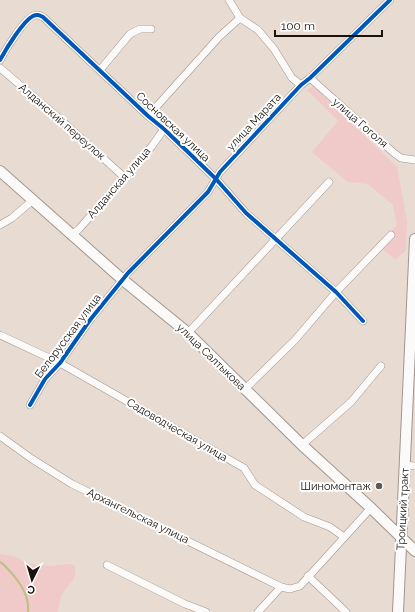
<svg xmlns="http://www.w3.org/2000/svg" width="415" height="612" viewBox="0 0 415 612" font-family="Raleway,sans-serif">
  <style>
    .green { fill: #f0c9c9 }
    .lines { fill: none; stroke-linecap: round; stroke-linejoin: round }
    .stream { stroke: #bebf84; stroke-width: 2 }
    .minor-casing { stroke: #9f968f; stroke-width: 8 }
    .secondary-casing { stroke: #9f968f; stroke-width: 12 }
    .minor { stroke: #fcfaf8; stroke-width: 7 }
    .secondary { stroke: #fcfaf8; stroke-width: 10 }
    .cycleway-casing { stroke: #fff; stroke-width: 6 }
    .cycleway { stroke: #0057b8; stroke-width: 4 }
    .poi-dot { fill: #625951; stroke: #fff; stroke-width: 1.5 }
    .labels { text-anchor: middle; dominant-baseline: central; stroke-width: 4; stroke-linejoin: round; paint-order: stroke }
    .street-label { font-size: 11px; fill: #1a120c; stroke: #fff }
    .poi-label { font-size: 11px; fill: #1a120c; stroke: #fff; text-anchor: end }
  </style>
  <rect width="100%" height="100%" fill="#e8dcd2"/>
  <g class="green">
    <path d="M313,86L397,167L407,221L406,250L395,260L376,243L397,226L393,205L368,184L348,182L312,152L338,121L307,90Z"/>
    <path d="M0,554L14,556L29,564L51,566L68,564L75,565C76,583 71,580 63,593C60,598 59,606 58,612H0Z"/>
  </g>
  <g class="lines">
    <path class="stream" d="M0,562L3,564C16,577 30,593 28,612"/>
    <g class="minor-casing">
      <g id="minor">
        <path d="M229,0L240,18L258,30L274,49L292,78L301,85"/>
        <path d="M0,60C6,49 23,21 33,16C37,14 39,15 43,17L148,116L164,129L216,179L246,213L336,292L363,321"/>
        <path d="M0,68L60,119L124,177"/>
        <path d="M100,70L130,34L140,29H151"/>
        <path d="M310,78L394,153L401,158L415,160"/>
        <path d="M148,116L219,37L240,18"/>
        <path d="M0,225L12,218L33,200"/>
        <path d="M73,234L79,229L152,146L164,129"/>
        <path d="M188,333L329,182"/>
        <path d="M0,335L60,363L244,468L255,485L304,517L330,527L344,537"/>
        <path d="M244,390L295,340L336,292L391,235"/>
        <path d="M30,405L45,379L60,363L90,320L128,273L208,192L220,172L301,85L310,78L390,0"/>
        <path d="M0,436L32,459L72,484L281,587"/>
        <path d="M302,445L351,402L381,366"/>
        <path d="M405,465L415,466"/>
        <path d="M107,565L185,604L206,612"/>
        <path d="M308,576L346,612"/>
        <path d="M258,612L281,587L290,589L300,586L371,508"/>
      </g>
    </g>
    <g class="secondary-casing">
      <g id="secondary">
        <path d="M0,171L123,280L188,333L302,445L371,508L415,551"/>
        <path d="M398,612L415,239"/>
      </g>
    </g>
    <use href="#minor" class="minor"/>
    <use href="#secondary" class="secondary"/>
    <g class="cycleway-casing">
      <g id="cycleway">
        <path d="M0,60C6,49 23,21 33,16C37,14 39,15 43,17L148,116L164,129L216,179L246,213L336,292L363,321"/>
        <path d="M30,405L45,379L60,363L90,320L128,273L208,192L220,172L301,85L310,78L390,0"/>
      </g>
    </g>
    <use href="#cycleway" class="cycleway"/>
  </g>
  <circle class="poi-dot" cx="379" cy="486" r="4"/>
  <g class="labels">
    <g class="street-label">
      <text transform="translate(62 122) rotate(41)">Алданский переулок</text>
      <text transform="translate(254 122) rotate(-47)">улица Марата</text>
      <text transform="translate(360 123) rotate(41)">улица Гоголя</text>
      <text transform="translate(173 127) rotate(43)">Сосновская улица</text>
      <text transform="translate(119 183) rotate(-49)">Алданская улица</text>
      <text transform="translate(68 336) rotate(-53)">Белорусская улица</text>
      <text transform="translate(211 357) rotate(44)">улица Салтыкова</text>
      <text transform="translate(177 430) rotate(30)">Садоводческая улица</text>
      <text transform="translate(403 509) rotate(-87)">Троицкий тракт</text>
      <text transform="translate(138 516) rotate(26)">Архангельская улица</text>
    </g>
    <g class="poi-label">
      <text x="371" y="486">Шиномонтаж</text>
    </g>
  </g>
  <g transform="translate(32 580) rotate(185)" stroke="#ffffff" stroke-width="3" paint-order="stroke">
  <path d="M0-3L7 15L0 10L-7 15Z" fill="#1a120c"/>
  <text y="-6" font-size="11" font-weight="bold" text-anchor="middle" fill="#1a120c">С</text>
  </g>
  <path d="M275 30v6h107v-6" fill="none" stroke="#1a120c" stroke-width="2"/>
  <text x="281" y="30" font-size="12" fill="#1a120c" stroke="#ffffff" stroke-width="3" paint-order="stroke">100 m</text>
</svg>
